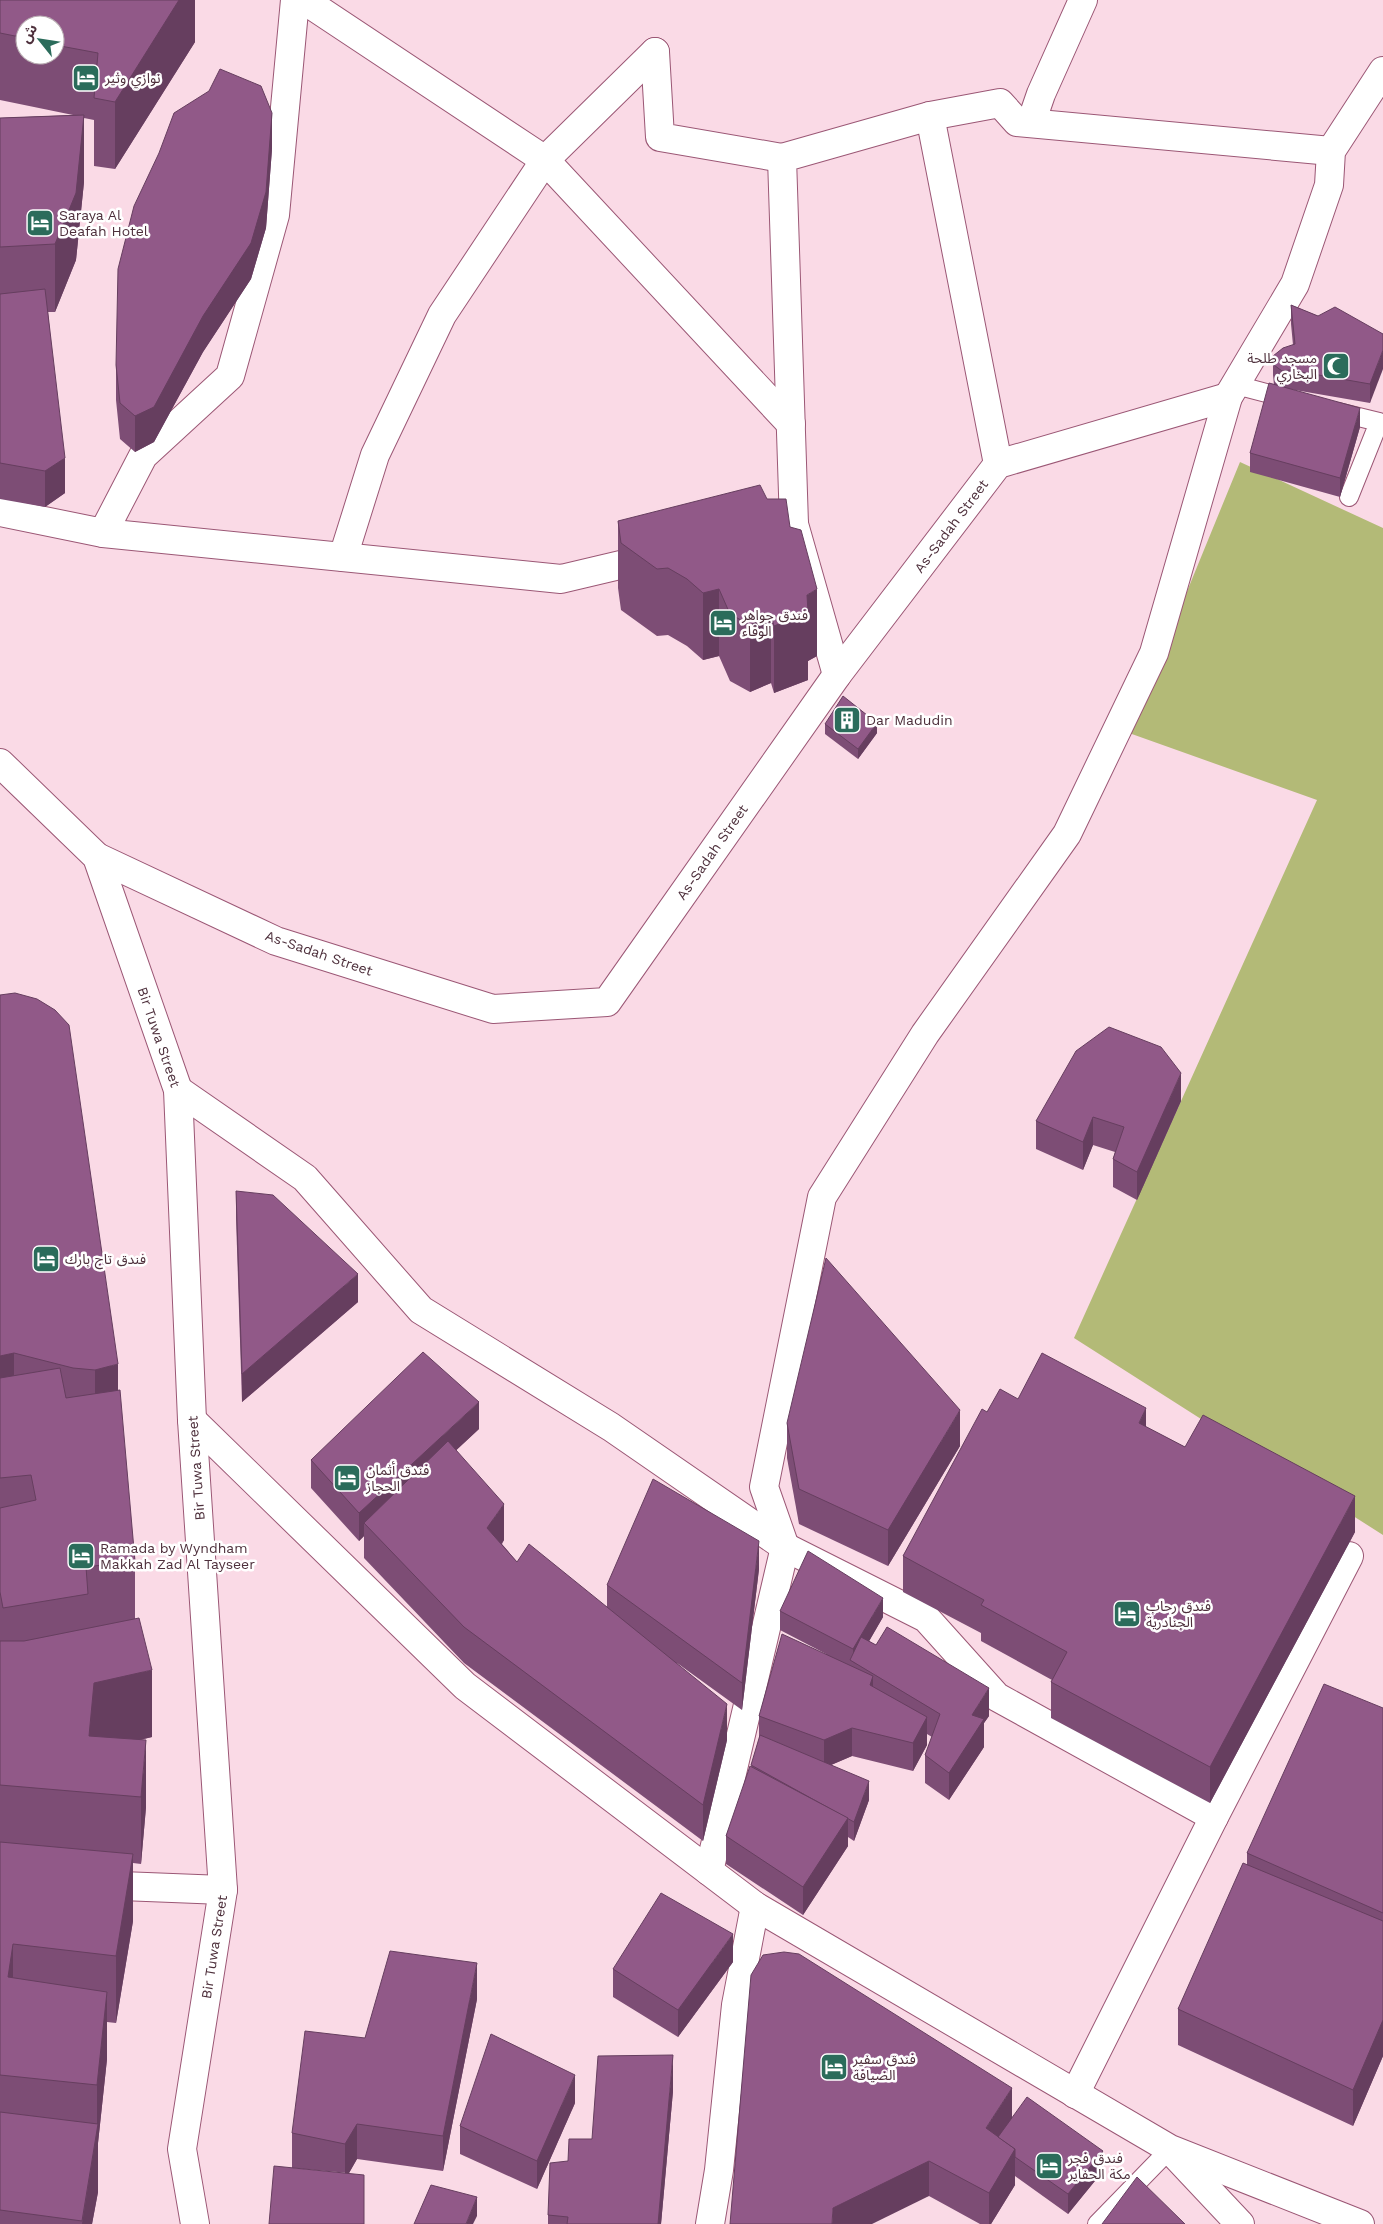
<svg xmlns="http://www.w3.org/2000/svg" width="1383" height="2224" viewBox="0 0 1383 2224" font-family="'Work Sans','Noto Sans Arabic',sans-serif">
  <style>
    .green { fill: #b3ba77 }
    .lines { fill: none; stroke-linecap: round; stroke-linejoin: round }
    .service-casing { stroke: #9b5775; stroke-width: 20 }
    .minor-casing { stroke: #9b5775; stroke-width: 30 }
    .service { stroke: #fff; stroke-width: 18 }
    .minor { stroke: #fff; stroke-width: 28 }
    .wall { fill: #7d4d75; fill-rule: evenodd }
    .shaded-wall { fill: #663e5f }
    .building { fill: #915988; stroke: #663e5f }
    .labels { text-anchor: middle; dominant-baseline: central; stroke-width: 5; stroke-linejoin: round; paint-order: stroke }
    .poi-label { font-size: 14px; fill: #4e303c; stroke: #fff; text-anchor: start }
    .street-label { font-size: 14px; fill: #4e303c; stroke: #fff }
  </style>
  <rect width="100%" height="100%" fill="#fadae6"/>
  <path class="green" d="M1240,462L1383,528V1535L1074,1338L1317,800L1129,733Z"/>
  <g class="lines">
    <g class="service-casing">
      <g id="service">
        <path d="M1236,385L1289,399"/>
        <path d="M1338,412L1379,422L1349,497"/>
        <path d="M1097,2224L1170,2149"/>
      </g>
    </g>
    <g class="minor-casing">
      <g id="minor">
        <path d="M304,0L545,160L791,424"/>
        <path d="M655,52L660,137L782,158"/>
        <path d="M1031,123L1041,94L1083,0"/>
        <path d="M998,464L930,116L1000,103L1017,122L1331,151"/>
        <path d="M0,512L103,533L143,456L230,376L275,215L295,0"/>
        <path d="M794,524L782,158L930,116"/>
        <path d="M103,533L561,579L654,557"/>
        <path d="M754,533L794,524L837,675"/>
        <path d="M343,557L375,455L442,315L545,160L655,52"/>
        <path d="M0,763L97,857L178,1090L192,1420L223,1890L182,2149L195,2224"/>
        <path d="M97,857L276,941L493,1009L607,1002L837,675L998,464L1228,397"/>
        <path d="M178,1090L305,1178L421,1310L611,1427L785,1547L926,1618L997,1697L1214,1817"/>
        <path d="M192,1420L465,1686L755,1906L1170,2149L1360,2224"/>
        <path d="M709,1871L785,1547L764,1487L822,1197L925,1034L1067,834L1154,653L1228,397L1295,284L1329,185L1331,151L1383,71"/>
        <path d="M96,1885L223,1890"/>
        <path d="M1075,2094L1214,1817L1349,1556"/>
        <path d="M1176,2156L1240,2224"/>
        <path d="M710,2224L719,2170L736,2005L755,1906"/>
      </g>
    </g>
    <use href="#service" class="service"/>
    <use href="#minor" class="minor"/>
  </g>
  <g class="wall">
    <path d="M0,0H195V42L115,169L94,166V120L84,118V182L76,260L55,312H48L65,493L45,507L0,499V118L73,115L0,100ZM25,25H55V55H25Z"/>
    <path d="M272,149L266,228L251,279L203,352L154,442L135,452L120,439L116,400V365Z"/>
    <path d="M1291,305L1318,316L1383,334L1370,403L1289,389L1360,427L1340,497L1250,472V453L1274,385L1273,375V356L1293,345L1291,324Z"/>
    <path d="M767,499L790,527L817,656L808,661V680L774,693L771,683L750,692L730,681L719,656L703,660L687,646L668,635L657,636L621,610L618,588V521Z"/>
    <path d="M825,724L877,733L858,759L825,734Z"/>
    <path d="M0,995L118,1390L135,1561V1619L152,1737L140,1740L146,1807L141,1864L133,1863V1921L116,2023L107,2022V2059L98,2143V2192L92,2224H0Z"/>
    <path d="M1181,1101L1137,1200L1113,1187V1159L1115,1152L1093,1145L1083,1170L1036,1149V1121Z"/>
    <path d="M236,1191L358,1302L242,1402L236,1218Z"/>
    <path d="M1018,1399L1146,1427L1185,1447L1355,1532L1210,1803L1051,1718V1682L1052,1680L981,1641V1633L903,1592V1556L987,1412Z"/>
    <path d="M787,1423L960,1446L888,1566L799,1524L787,1458Z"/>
    <path d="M479,1429L456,1450L504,1540L502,1544L517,1562L607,1607V1585L759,1569L742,1710L677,1663L727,1740L703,1841L464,1663L364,1558V1536L359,1541L311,1488V1460Z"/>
    <path d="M780,1611L883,1617L869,1641L989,1716L984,1723V1747L949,1800L925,1783V1755L932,1737L927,1734V1745L913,1771L852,1756L831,1765L869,1800L854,1841L848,1837V1846L803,1915L726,1864V1836L751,1767L759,1740V1716L826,1654L780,1630Z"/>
    <path d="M1383,1708V2056L1353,2126L1178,2045V2009L1247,1865V1853Z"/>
    <path d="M733,1962L678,2037L613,1997V1969Z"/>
    <path d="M477,1999L443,2171L357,2159L349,2173L292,2168V2133L365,2038Z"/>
    <path d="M673,2091L661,2224H548V2215L568,2161L592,2139Z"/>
    <path d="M575,2103L537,2189L460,2154V2126Z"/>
    <path d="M1012,2118L1103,2171L1068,2214L1015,2176V2185L991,2224H980L929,2196L730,2224Z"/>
  </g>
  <g class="shaded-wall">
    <path d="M179,0H195V42L115,169V102Z"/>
    <path d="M272,113V149L266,228L251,279L203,352L154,442L135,452V416Z"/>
    <path d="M84,115V182L76,260L55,312V244Z"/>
    <path d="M1383,350V369L1370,403V384Z"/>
    <path d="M1360,408V427L1340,497V478Z"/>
    <path d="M65,458V493L45,507V471Z"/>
    <path d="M719,589V656L703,660V593Z"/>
    <path d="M817,589V656L808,661V680L774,693V626L807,595Z"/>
    <path d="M771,615V683L750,692V625Z"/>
    <path d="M877,723V733L858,759V749Z"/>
    <path d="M1181,1073V1101L1137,1200V1172Z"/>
    <path d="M1093,1117V1145L1083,1170V1142Z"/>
    <path d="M358,1274V1302L242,1402V1374Z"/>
    <path d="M14,1353V1423L0,1427V1356Z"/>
    <path d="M118,1364V1435L95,1440V1370Z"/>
    <path d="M479,1402V1429L371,1530L364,1523V1536L359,1541V1513Z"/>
    <path d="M1146,1408V1444L1139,1423Z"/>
    <path d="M960,1410V1446L888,1566V1530Z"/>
    <path d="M1355,1496V1532L1210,1803V1767Z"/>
    <path d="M504,1504V1540L487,1563V1528Z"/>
    <path d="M759,1541V1569L742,1710V1683Z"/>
    <path d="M883,1598V1617L856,1664L853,1662V1649Z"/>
    <path d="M152,1670V1737L94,1750L89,1736L94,1683Z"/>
    <path d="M873,1676V1703L870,1685Z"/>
    <path d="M989,1688V1716L984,1723V1747L949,1800V1773L972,1715Z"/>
    <path d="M727,1704V1740L703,1841V1805Z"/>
    <path d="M927,1717V1745L913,1771V1743Z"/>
    <path d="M852,1728V1756L824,1768V1740Z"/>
    <path d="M146,1740V1807L141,1864V1797Z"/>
    <path d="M869,1781V1800L854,1841V1822Z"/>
    <path d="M848,1818V1846L803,1915V1887Z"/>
    <path d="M133,1854V1921L116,2023V1956Z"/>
    <path d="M733,1934V1962L678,2037V2010Z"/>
    <path d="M13,1944V2011L8,1977Z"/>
    <path d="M477,1963V1999L443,2171V2136Z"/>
    <path d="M107,1992V2059L98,2143V2192L92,2224H82L97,2131V2085Z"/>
    <path d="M1383,2020V2056L1353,2126V2090Z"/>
    <path d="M673,2055V2091L661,2224H658Z"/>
    <path d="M575,2075V2103L537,2189V2161Z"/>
    <path d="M1012,2088V2124L998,2145L986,2128Z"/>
    <path d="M357,2124V2159L345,2180V2144Z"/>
    <path d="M1015,2149V2185L991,2224H989V2193Z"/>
    <path d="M1103,2151V2171L1068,2214V2194Z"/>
    <path d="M929,2161V2196L872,2224H832L833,2208Z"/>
    <path d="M477,2197V2216L473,2224H466Z"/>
  </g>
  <g class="building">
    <path d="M0,0H179L115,102L94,98L98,53L55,45V25H25V38L0,33Z"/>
    <path d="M220,69L261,86L272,113L266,192L251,243L203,316L154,407L135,416L120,403L116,365L118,269L134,206L159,153L174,113L209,91Z"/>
    <path d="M84,115L76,193L55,244L0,247V118Z"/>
    <path d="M45,289L65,458L45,471L0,463V294Z"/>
    <path d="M1291,305L1318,316L1335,307L1383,334V350L1370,384L1290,370L1282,371L1274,365L1273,356L1283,348L1295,344Z"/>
    <path d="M1269,383L1360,408L1340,478L1250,453Z"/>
    <path d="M760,485L767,499H786L790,527L801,530L817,589L807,595L808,612L774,626L771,615L750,625L730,614L719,589L703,593L687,579L668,568L657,569L621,543L618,521Z"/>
    <path d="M843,696L877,723L858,749L825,724Z"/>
    <path d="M15,993L37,999L55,1010L69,1025L118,1364L95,1370L73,1368L14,1353L0,1356V995Z"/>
    <path d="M1109,1027L1161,1047L1181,1073L1137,1172L1113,1159L1124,1127L1093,1117L1083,1142L1036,1121L1076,1051Z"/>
    <path d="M236,1191L273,1195L358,1274L242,1374Z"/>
    <path d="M826,1258L960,1410L888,1530L799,1489L787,1423Z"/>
    <path d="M423,1352L479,1402L359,1513L311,1460Z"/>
    <path d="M1042,1353L1146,1408L1139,1423L1185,1447L1203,1415L1355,1496L1210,1767L1051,1682L1067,1652L981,1605L984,1600L903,1556L982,1409L987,1412L1000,1389L1018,1399Z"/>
    <path d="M60,1368L66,1398L120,1390L135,1561L86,1567L88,1594L3,1608L0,1592V1508L36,1500L31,1475L0,1478V1378Z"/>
    <path d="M448,1441L504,1504L487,1528L517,1562L529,1544L727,1704L703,1805L464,1627L364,1523Z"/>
    <path d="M653,1479L759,1541L742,1683L607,1585Z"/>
    <path d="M808,1551L883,1598L853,1649L780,1611Z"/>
    <path d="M139,1618L152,1670L94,1683L89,1736L146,1740L141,1797L0,1785V1641H24Z"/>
    <path d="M887,1627L989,1688L972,1715L984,1719L949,1773L925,1755L940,1714L850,1660L861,1637L876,1645Z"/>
    <path d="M782,1634L873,1676L870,1685L927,1717L913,1743L852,1728L824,1740L759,1716Z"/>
    <path d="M1324,1684L1383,1708V1913L1247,1853Z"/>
    <path d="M760,1735L869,1781L854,1822L751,1765Z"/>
    <path d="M750,1766L848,1818L803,1887L726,1836Z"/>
    <path d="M0,1842L133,1854L116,1956L13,1944L8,1977L107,1992L97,2085L0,2075Z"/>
    <path d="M1243,1863L1383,1921V2020L1353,2090L1178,2009Z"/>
    <path d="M661,1893L733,1934L678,2010L613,1969Z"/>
    <path d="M390,1951L477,1963L443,2136L357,2124L345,2144L292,2133L305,2031L365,2038Z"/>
    <path d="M784,1952L799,1954L1012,2088L986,2128L1015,2149L989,2193L929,2161L833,2208L832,2224H730L751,1975L763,1955Z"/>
    <path d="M491,2034L575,2075L537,2161L460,2126Z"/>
    <path d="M673,2055L658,2224H567L568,2217L548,2215L550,2163L568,2161L569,2139H592L598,2056Z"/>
    <path d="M1027,2097L1103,2151L1068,2194L1015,2157V2149L998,2137Z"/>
    <path d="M0,2112L98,2124L82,2221L0,2210Z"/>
    <path d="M274,2166L364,2175V2224H269Z"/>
    <path d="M1137,2177L1185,2224H1102Z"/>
    <path d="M431,2185L477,2197L466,2224H414Z"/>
  </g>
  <defs>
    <g id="hotel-square" transform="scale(1.4375)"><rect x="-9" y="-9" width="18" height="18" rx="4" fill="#2b6c5b" stroke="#fff"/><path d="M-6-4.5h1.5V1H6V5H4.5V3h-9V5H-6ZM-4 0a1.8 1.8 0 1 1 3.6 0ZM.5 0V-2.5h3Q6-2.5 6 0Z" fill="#fff"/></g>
    <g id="mosque-square" transform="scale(1.4375)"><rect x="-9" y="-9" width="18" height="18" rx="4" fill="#2b6c5b" stroke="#fff"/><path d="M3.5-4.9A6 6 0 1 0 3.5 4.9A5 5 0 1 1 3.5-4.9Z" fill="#fff"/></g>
    <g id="building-square" transform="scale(1.4375)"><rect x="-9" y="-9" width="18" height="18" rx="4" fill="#2b6c5b" stroke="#fff"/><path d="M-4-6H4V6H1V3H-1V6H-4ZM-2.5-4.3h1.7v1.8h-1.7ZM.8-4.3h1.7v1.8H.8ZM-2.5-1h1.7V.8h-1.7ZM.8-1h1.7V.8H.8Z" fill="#fff"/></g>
  </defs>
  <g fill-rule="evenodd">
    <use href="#hotel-square" x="86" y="78"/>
    <use href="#hotel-square" x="40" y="223"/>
    <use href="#mosque-square" x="1336" y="366"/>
    <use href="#hotel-square" x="723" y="623"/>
    <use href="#building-square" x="847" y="720"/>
    <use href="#hotel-square" x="46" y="1259"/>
    <use href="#hotel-square" x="347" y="1478"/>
    <use href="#hotel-square" x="81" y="1556"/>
    <use href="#hotel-square" x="1127" y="1614"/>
    <use href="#hotel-square" x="834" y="2067"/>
    <use href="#hotel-square" x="1049" y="2166"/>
  </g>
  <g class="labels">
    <g class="poi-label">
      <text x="105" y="78">نوازي وثير</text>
      <text x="59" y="215">Saraya Al<tspan x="59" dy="16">Deafah Hotel</tspan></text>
      <text x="1317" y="358" text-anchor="end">مسجد طلحة<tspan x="1317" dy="16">البخاري</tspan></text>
      <text x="742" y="615">فندق جواهر<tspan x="742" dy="16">الوفاء</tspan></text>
      <text x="866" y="720">Dar Madudin</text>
      <text x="65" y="1259">فندق تاج بارك</text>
      <text x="366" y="1470">فندق أثمان<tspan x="366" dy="16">الحجاز</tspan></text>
      <text x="100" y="1548">Ramada by Wyndham<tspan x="100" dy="16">Makkah Zad Al Tayseer</tspan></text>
      <text x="1146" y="1606">فندق رحاب<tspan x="1146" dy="16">الجنادرية</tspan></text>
      <text x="853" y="2059">فندق سفير<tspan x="853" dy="16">الضيافة</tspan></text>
      <text x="1068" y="2158">فندق فجر<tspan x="1068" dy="16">مكة الحفاير</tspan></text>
    </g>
    <g class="street-label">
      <text transform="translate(951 526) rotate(-53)">As-Sadah Street</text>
      <text transform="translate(712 852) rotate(-55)">As-Sadah Street</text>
      <text transform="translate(319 953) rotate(19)">As-Sadah Street</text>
      <text transform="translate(159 1037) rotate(71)">Bir Tuwa Street</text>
      <text transform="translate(196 1468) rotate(-94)">Bir Tuwa Street</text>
      <text transform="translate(214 1947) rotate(-81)">Bir Tuwa Street</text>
    </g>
  </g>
  <g transform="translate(40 40) rotate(300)"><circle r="24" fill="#ffffff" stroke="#b8acb1"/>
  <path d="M0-4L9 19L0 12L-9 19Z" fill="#2b6c5b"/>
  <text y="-8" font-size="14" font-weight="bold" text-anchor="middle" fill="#4e303c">ش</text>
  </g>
</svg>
